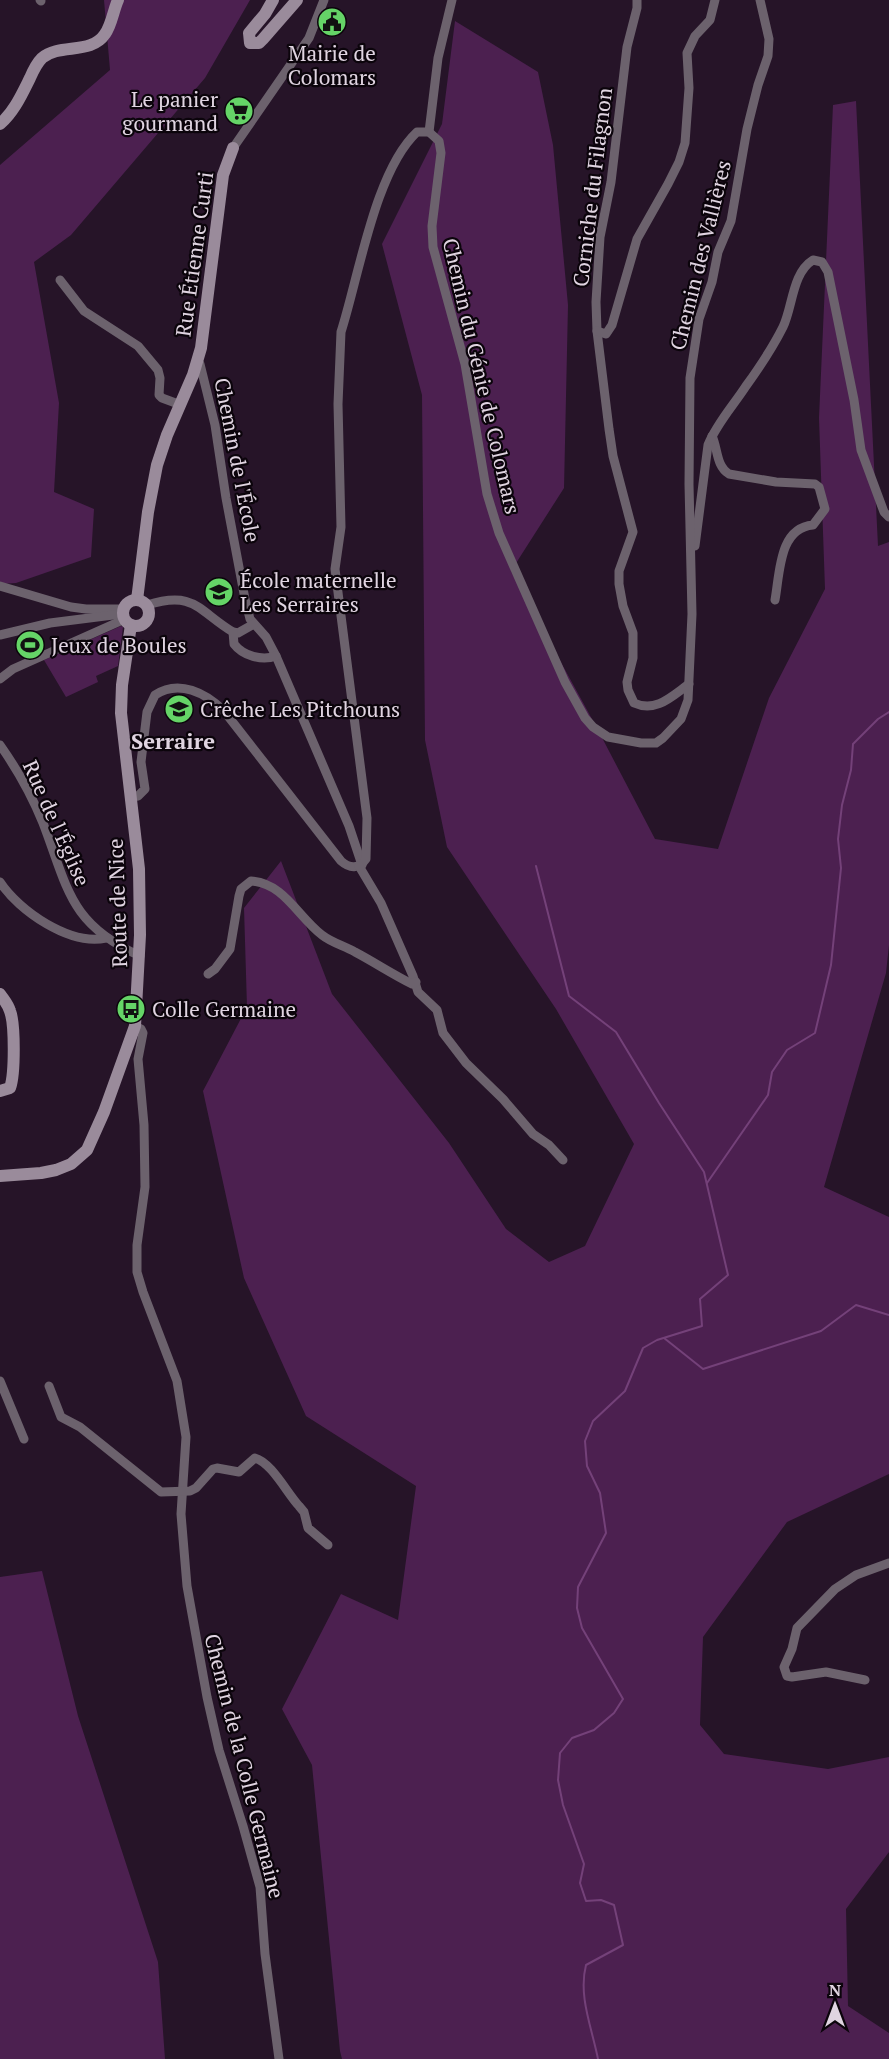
<svg xmlns="http://www.w3.org/2000/svg" width="889" height="2059" viewBox="0 0 889 2059" font-family="'PT Serif',serif">
  <style>
    .green { fill: #4c2050 }
    .lines { fill: none; stroke-linecap: round; stroke-linejoin: round }
    .stream { stroke: #744179; stroke-width: 2 }
    .street { stroke: #6c626d; stroke-width: 9 }
    .secondary { stroke: #9a8b9b; stroke-width: 12 }
    .labels { text-anchor: middle; dominant-baseline: central; stroke-width: 4.5; stroke-linejoin: round; paint-order: stroke }
    .poi-label { font-size: 21px; fill: #e0d4e1; stroke: #0b040b; text-anchor: start }
    .street-label { font-size: 21px; fill: #e0d4e1; stroke: #0b040b }
    .neighbourhood-label { font-size: 22px; font-weight: bold; fill: #e0d4e1; stroke: #0b040b }
  </style>
  <rect width="100%" height="100%" fill="#261428"/>
  <g class="green">
    <path d="M104,0H250L205,78L71,235L34,262L59,403L54,492L94,509L91,557L16,583L0,584V165L110,70Z"/>
    <path d="M455,21L538,72L553,145L568,305L564,488L511,571L598,730L655,839L718,849L769,698L825,589L819,418L833,105L856,101L878,546L889,542V945L886,973L824,1187L889,1217V1474L787,1522L703,1637L700,1725L724,1754L828,1769L889,1757V1852L846,1909L848,2006L889,2033V2059H342L340,2051L312,1765L282,1709L341,1594L398,1620L416,1486L306,1416L244,1278L203,1091L247,1007L244,908L281,861L332,994L449,1143L506,1229L549,1262L585,1246L634,1144L556,1009L447,847L425,740L422,395L382,244L442,124Z"/>
    <path d="M121,626L123,627L118,666L96,676L98,682L66,697L44,660Z"/>
    <path d="M42,1571L78,1716L158,1962L165,2059H0V1577Z"/>
  </g>
  <g class="lines">
    <g class="stream">
      <path d="M536,866L569,996L616,1032L659,1103L704,1172L728,1275L700,1299L702,1326L657,1340L643,1348L625,1391L593,1421L585,1441L587,1466L600,1493L606,1533L578,1587L577,1608L582,1628L623,1699L614,1713L594,1730L572,1738L560,1753L558,1780L563,1805L584,1864L580,1883L586,1901L601,1900L614,1905L623,1945L586,1965C578,1996 592,2028 598,2059"/>
      <path d="M707,1183L768,1095L772,1072L787,1050L815,1033L831,965L841,868L838,839L842,805L851,770L853,744L878,719L889,712"/>
      <path d="M664,1338L703,1369L821,1331L856,1305L889,1315"/>
    </g>
    <g class="street">
      <path d="M40,0L41,1"/>
      <path d="M637,0V8L627,47L611,182L600,237L596,302L597,331L609,429L613,456L633,532L619,571V584L623,606L633,633V658L627,682L628,690L634,703C656,713 672,696 689,684"/>
      <path d="M429,132L438,58L452,0"/>
      <path d="M233,148L309,38L324,0"/>
      <path d="M60,280L84,311L138,346L158,370L160,378L159,395L162,398L181,405"/>
      <path d="M597,331L606,334L612,325L637,239L668,184L679,162L685,143L689,88L687,53L695,36L710,20L715,0"/>
      <path d="M197,361L200,364L215,425L226,498L245,599L250,619L266,637L276,656L349,826L362,865"/>
      <path d="M712,436C718,449 716,466 729,474L776,482L815,484L819,487L825,509L813,525C779,528 780,572 775,600"/>
      <path d="M695,546L708,445C717,423 733,406 746,386C759,368 773,347 783,327C793,306 792,273 813,260L822,262L828,272L854,400L861,450L884,512L889,517"/>
      <path d="M0,586L71,607L86,609H123"/>
      <path d="M147,605C195,590 198,611 233,632L238,633L254,624"/>
      <path d="M233,632L234,644C243,656 262,661 276,656"/>
      <path d="M0,635L50,623L121,614"/>
      <path d="M0,679L13,669L125,619"/>
      <path d="M0,745C17,769 32,796 43,823C68,888 69,924 140,956"/>
      <path d="M131,797L138,796L145,789L141,762L147,712L155,695C179,679 206,693 224,711L341,861C350,869 359,869 366,859L367,818L335,569L341,527L338,404L341,332C359,276 375,171 417,132H429L439,141L441,153L432,226L433,247L465,364L487,494L499,533L565,682L585,718L593,727L608,737L641,743H656L663,738L681,719L688,700L692,614L689,484L690,378L699,319L712,282L718,252L731,221L747,129L758,85L768,56L769,39L760,0"/>
      <path d="M359,866L381,903L413,976L418,992L437,1010L443,1033L466,1063L503,1099L533,1134L549,1145L563,1160"/>
      <path d="M0,882C19,911 70,946 106,938"/>
      <path d="M208,974L215,969L230,949L239,896L241,889L251,881C284,883 298,917 322,935C332,943 345,946 355,952C374,962 392,974 412,984L416,982"/>
      <path d="M135,1026L141,1029L143,1033L138,1059L144,1125L145,1187L137,1245V1272L143,1292L177,1381L186,1437L181,1514L187,1586L207,1697L219,1750L243,1826L260,1887L265,1954L279,2059"/>
      <path d="M0,1381L24,1439"/>
      <path d="M49,1386L61,1417L80,1427L161,1492L190,1491L196,1488L213,1469L217,1468L239,1472L255,1458C271,1462 287,1493 299,1506L304,1512L308,1528L328,1545"/>
      <path d="M865,1680L826,1672L792,1677L787,1676L784,1667L792,1649L797,1628L835,1589L856,1575L889,1563"/>
    </g>
    <g class="secondary">
      <path d="M273,0L265,14L249,33L250,43H259L263,39L297,0"/>
      <path d="M0,124C14,112 22,94 30,78C33,71 37,63 42,58C60,43 91,55 105,34C112,24 113,11 118,0"/>
      <path d="M137,600L148,512L157,465L167,435L193,375L201,348L223,175L233,148"/>
      <circle cx="136" cy="613" r="13"/>
      <path d="M0,994C4,1000 8,1004 10,1011C15,1024 15,1074 10,1088L0,1091"/>
      <path d="M0,1176L41,1173L56,1170L71,1164L87,1150L104,1112L135,1026L140,935L139,869L121,713L122,685L131,625"/>
    </g>
  </g>
  <defs>
    <g id="civic-disc" transform="scale(1.5)"><circle r="9.5" fill="#65d467" stroke="#0b040b"/><path d="M-.6-6.5H3V-4.5H.6V-3L4-1V1h2V6H-6V1h2V-1L-.6-3ZM-1.2 2.5V6h2.4V2.5Z" fill="#111"/></g>
    <g id="supermarket-disc" transform="scale(1.5)"><circle r="9.5" fill="#65d467" stroke="#0b040b"/><path d="M-6-5.5h2.5l.6 2H6L4.5 2H-2.5L-4.4-4H-6ZM-1.5 3.2a1.3 1.3 0 1 0 .1 0ZM3 3.2a1.3 1.3 0 1 0 .1 0Z" fill="#111"/></g>
    <g id="school-disc" transform="scale(1.5)"><circle r="9.5" fill="#65d467" stroke="#0b040b"/><path d="M0-5L7-2L0 1L-7-2ZM-4 1L0 2.5L4 1V4Q0 6-4 4Z" fill="#111"/></g>
    <g id="stadium-disc" transform="scale(1.5)"><circle r="9.5" fill="#65d467" stroke="#0b040b"/><path d="M0-5a6.5 5 0 1 0 0 10a6.5 5 0 1 0 0-10ZM-3.5-1.8h7v3.6h-7Z" fill="#111"/></g>
    <g id="bus-disc" transform="scale(1.5)"><circle r="9.5" fill="#65d467" stroke="#0b040b"/><path d="M-5-6H5V4H4V6H2V4H-2V6H-4V4H-5ZM-3.5-4V0h7V-4ZM-3.5 1.2v1.5H-2V1.2ZM2 1.2v1.5H3.5V1.2Z" fill="#111"/></g>
  </defs>
  <g fill-rule="evenodd">
    <use href="#civic-disc" x="332" y="22"/>
    <use href="#supermarket-disc" x="239" y="111"/>
    <use href="#school-disc" x="219" y="592"/>
    <use href="#stadium-disc" x="30" y="645"/>
    <use href="#school-disc" x="179" y="709"/>
    <use href="#bus-disc" x="131" y="1009"/>
  </g>
  <g class="labels">
    <g class="poi-label">
      <text x="332" y="53" text-anchor="middle">Mairie de<tspan x="332" dy="24">Colomars</tspan></text>
      <text x="218" y="99" text-anchor="end">Le panier<tspan x="218" dy="24">gourmand</tspan></text>
      <text x="240" y="580">École maternelle<tspan x="240" dy="24">Les Serraires</tspan></text>
      <text x="51" y="645">Jeux de Boules</text>
      <text x="200" y="709">Crêche Les Pitchouns</text>
      <text x="152" y="1009">Colle Germaine</text>
    </g>
    <g class="street-label">
      <text transform="translate(592 187) rotate(-83)">Corniche du Filagnon</text>
      <text transform="translate(194 254) rotate(-82)">Rue Étienne Curti</text>
      <text transform="translate(700 255) rotate(-76)">Chemin des Vallières</text>
      <text transform="translate(482 376) rotate(77)">Chemin du Génie de Colomars</text>
      <text transform="translate(238 460) rotate(79)">Chemin de l'École</text>
      <text transform="translate(57 823) rotate(66)">Rue de l'Église</text>
      <text transform="translate(117 903) rotate(-92)">Route de Nice</text>
      <text transform="translate(245 1766) rotate(76)">Chemin de la Colle Germaine</text>
    </g>
    <g class="neighbourhood-label">
      <text x="173" y="740">Serraire</text>
    </g>
  </g>
  <g transform="translate(835 2005)" stroke="#0b040b" stroke-width="4.5" paint-order="stroke">
  <path d="M0-4.5L10 22L0 15L-10 22Z" fill="#e0d4e1"/>
  <text y="-9" font-size="16" font-weight="bold" text-anchor="middle" fill="#e0d4e1">N</text>
  </g>
</svg>
